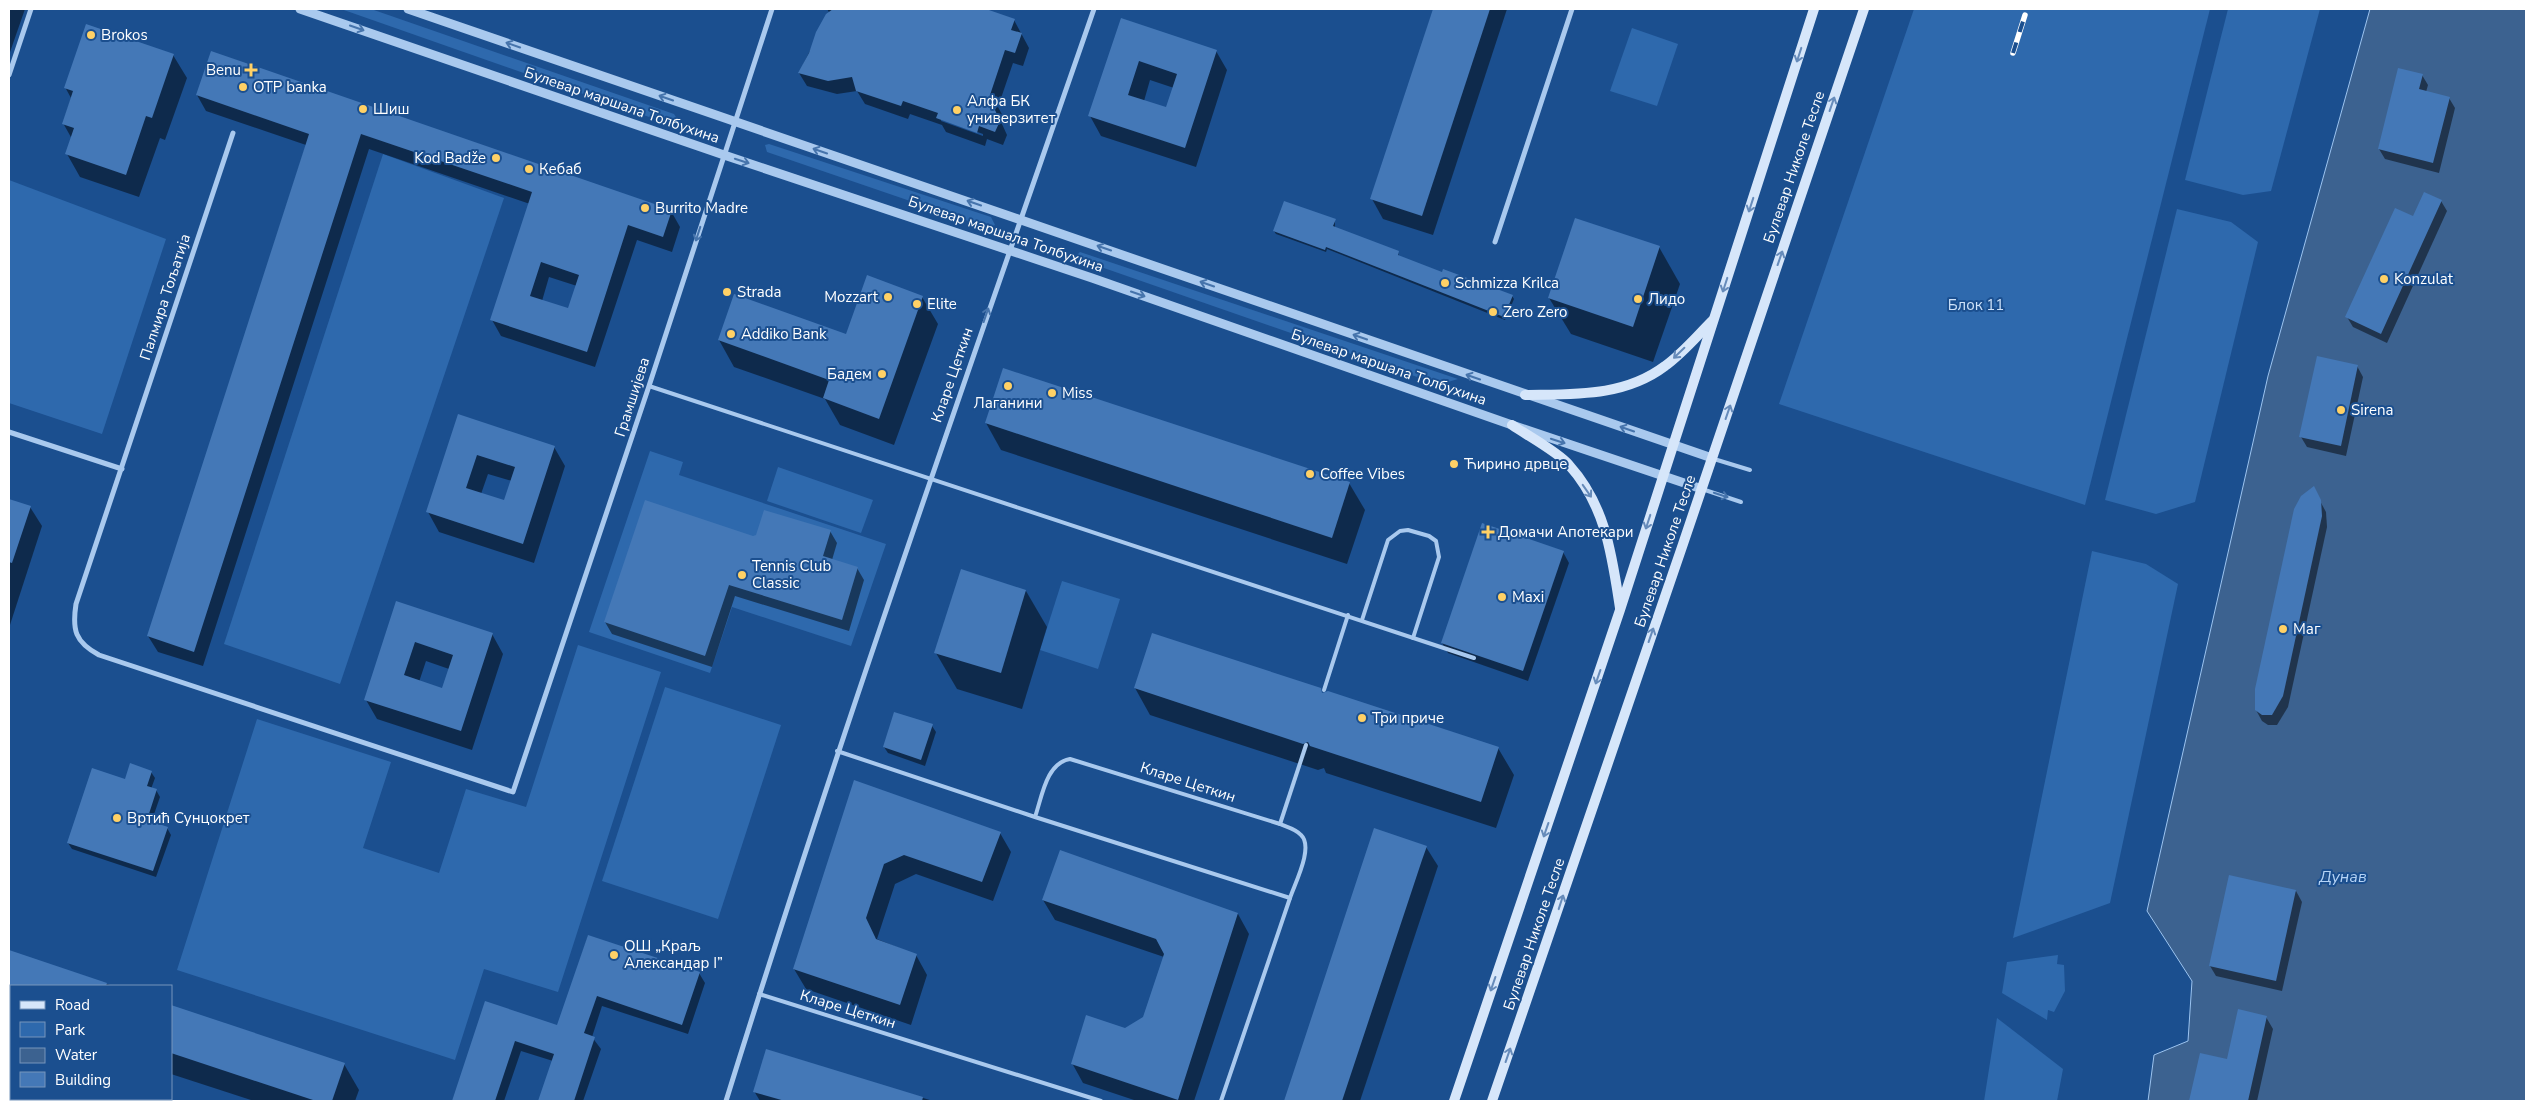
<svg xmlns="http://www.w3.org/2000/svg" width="2535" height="1110" viewBox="0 0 2535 1110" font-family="'Nunito Sans',sans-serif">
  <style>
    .green { fill: #2e69ad }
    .water { fill: #3c6290; stroke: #9cc4f0 }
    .shadow { fill: #0007; fill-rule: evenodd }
    .building { fill: #4478b7; fill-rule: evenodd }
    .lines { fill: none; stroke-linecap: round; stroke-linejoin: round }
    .service { stroke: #a9c9ee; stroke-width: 4 }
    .minor { stroke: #a9c9ee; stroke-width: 5 }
    .tertiary { stroke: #a9c9ee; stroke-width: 9 }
    .secondary { stroke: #d6e6fa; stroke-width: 10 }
    .rail-casing { stroke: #fff; stroke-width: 5.5 }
    .rail { stroke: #1b4f8f; stroke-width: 4; stroke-dasharray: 11; stroke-linecap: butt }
    .oneway { stroke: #4674ac }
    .oneway2 { stroke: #668bba }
    .poi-dot { fill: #ffd166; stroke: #1b4f8f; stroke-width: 2 }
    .labels { text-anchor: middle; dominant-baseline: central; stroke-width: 4; stroke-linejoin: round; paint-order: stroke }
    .poi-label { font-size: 15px; fill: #fff; stroke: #1b4f8f; text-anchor: start }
    .street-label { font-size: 15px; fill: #fff; stroke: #1b4f8f }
    .park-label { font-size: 15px; fill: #cfe3fa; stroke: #1b4f8f }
    .water-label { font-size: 16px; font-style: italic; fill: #b5d3f5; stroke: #1b4f8f }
  </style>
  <rect width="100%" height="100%" fill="#1b4f8f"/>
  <g class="green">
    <path d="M341,9H371L674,114L679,122L672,125Z"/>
    <path d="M1914,9H2210L2085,505L1779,404Z"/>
    <path d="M2228,9H2320L2271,191L2243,195L2185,180Z"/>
    <path d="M1632,28L1678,44L1657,106L1610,91Z"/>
    <path d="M769,144L991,217L995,225L989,228L767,152L765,145Z"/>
    <path d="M383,154L504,198L340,684L224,644Z"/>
    <path d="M9,180L166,239L102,434L9,403Z"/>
    <path d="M2177,209L2231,222L2258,242L2195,502L2156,514L2105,500Z"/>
    <path d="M1080,252L1458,379L1448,382L1420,378L1078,259L1077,255Z"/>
    <path d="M650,451L683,462L679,475L886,544L851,646L732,607L710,673L589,632Z"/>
    <path d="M778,467L873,500L861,533L767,501Z"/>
    <path d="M2092,551L2146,564L2178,584L2110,903L2013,938Z"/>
    <path d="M1062,581L1120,599L1098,669L1040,650Z"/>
    <path d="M578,645L661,672L558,992L484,969L455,1060L177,970L257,719L391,762L363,848L439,873L466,789L526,807Z"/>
    <path d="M665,687L781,725L718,919L602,881Z"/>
    <path d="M2058,955L2057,964L2064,965L2065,991L2054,1012L2048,1010L2047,1020L2002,993L2007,962Z"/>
    <path d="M1997,1018L2063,1069L2057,1101H1984Z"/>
  </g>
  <path class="water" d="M2370,9H2526V1101H2148L2154,1055L2188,1041L2192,981L2147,911L2268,376Z"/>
  <g class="shadow">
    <path d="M9,9H25L9,55Z"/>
    <path d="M827,9H982L1014,20L1029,48L1023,66L1013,63L998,107L1004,118L1002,124L1007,135L1003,145L987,139L985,146L946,132L942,125L910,114L908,119L865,104L857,91L837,94L807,86L799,73L829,12ZM941,119L983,134V136L941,121Z"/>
    <path d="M1434,9H1507L1433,235L1383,219L1372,199Z"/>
    <path d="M1122,19L1216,51L1227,70L1196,167L1101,136L1090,116ZM1150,80L1174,88L1167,109L1144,101Z"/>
    <path d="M212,53L671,211L680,227L672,252L637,240L595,367L501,336L492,320L530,204L369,149L203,666L158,652L148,636L306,145L206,111L197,95ZM549,277L577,286L569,310L542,301Z"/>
    <path d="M173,55L187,78L165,140L160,138L139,197L80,177L67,154L72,139L63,123L71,98L65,87Z"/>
    <path d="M2422,75L2428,85L2426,92L2449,98L2455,108L2439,173L2385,159L2379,149Z"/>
    <path d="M2441,201L2447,211L2387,343L2353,327L2347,317L2413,218Z"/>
    <path d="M1335,220V228L1398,252L1399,257L1442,274L1512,296L1514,299L1505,320L1327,249L1326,252L1276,234L1274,231Z"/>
    <path d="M1659,247L1680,284L1653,362L1571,334L1549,298Z"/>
    <path d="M922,297L938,324L894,445L840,425L825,399L734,367L719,340L847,335Z"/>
    <path d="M2357,366L2363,377L2346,456L2307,447L2301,437Z"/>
    <path d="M459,416L554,447L565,466L534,563L439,532L428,512ZM488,474L512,481L505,502L481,494Z"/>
    <path d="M986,423L1349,483L1365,510L1347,564L1001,450Z"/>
    <path d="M2313,488L2326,512L2327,527L2288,707L2277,725H2268L2262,721L2256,710Z"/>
    <path d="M9,500L30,507L42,526L9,628Z"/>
    <path d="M830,531L837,543L832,560L857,568L864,580L849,631L735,596L712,667L612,634L605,622L753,538Z"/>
    <path d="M1563,552L1569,563L1528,681L1448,653L1442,643Z"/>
    <path d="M1026,591L1047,627L1022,709L957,689L936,653Z"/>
    <path d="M397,603L492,634L503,654L472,750L377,719L366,700ZM426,661L449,669L443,690L419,682Z"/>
    <path d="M1135,688L1323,695L1498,748L1514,775L1496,828L1326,773L1324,768L1318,770L1150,715Z"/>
    <path d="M932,726L936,732L925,766L888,753L884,747Z"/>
    <path d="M151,772L155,778L151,789L156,790L160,797L151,823L167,828L171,835L156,877L72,849L68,843L125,780Z"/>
    <path d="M855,782L1000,833L1011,852L993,901L916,874L895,884L877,939L916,955L927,975L911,1025L806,989L794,969Z"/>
    <path d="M1375,829L1426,847L1438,866L1360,1101H1285Z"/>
    <path d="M2296,891L2302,902L2282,991L2216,976L2210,966Z"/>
    <path d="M1043,900L1238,914L1249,934L1194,1101H1137L1083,1083L1072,1063L1144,1018L1164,957L1055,920Z"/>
    <path d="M588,936L699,973L705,983L688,1034L602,1006L592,1037L601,1049L583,1101H540L553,1061L521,1051L504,1101H453L486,1003L558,1027Z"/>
    <path d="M12,952L113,986H11V1017L9,1013V961Z"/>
    <path d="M171,1006L344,1064L359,1090L355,1101H254L171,1074Z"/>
    <path d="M2266,1017L2273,1029L2257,1101H2190L2201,1054L2228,1060Z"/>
    <path d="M767,1050L933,1101H760L754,1091Z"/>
  </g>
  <g class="building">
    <path d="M833,9H986L1015,19L1011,30L1022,33L1015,53L1005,50L988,101L997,104L995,110L1000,121L995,132L979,126L977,133L936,118L938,113L903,101L901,106L856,91L852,77L828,81L798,73L809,53L816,32L826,14Z"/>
    <path d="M1433,9H1490L1422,216L1370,199Z"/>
    <path d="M1121,18L1217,50L1185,148L1088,116ZM1139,61L1177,74L1166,107L1128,95Z"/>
    <path d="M86,24L174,54L152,118L146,116L126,175L65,154L74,128L62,124L73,91L64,88Z"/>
    <path d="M211,51L672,210L663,237L628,225L587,352L490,320L532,192L361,134L194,652L147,636L309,134L196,95ZM541,262L579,275L568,308L530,296Z"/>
    <path d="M2398,68L2423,74L2419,89L2450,97L2433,163L2378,149Z"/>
    <path d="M2424,192L2442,200L2381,334L2345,317L2395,208L2413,216Z"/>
    <path d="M1284,201L1336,219L1333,226L1399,251L1398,255L1442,272L1443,269L1513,295L1504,317L1326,247L1325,250L1273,231Z"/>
    <path d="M1575,218L1660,246L1633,327L1548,298Z"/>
    <path d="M867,275L923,296L879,419L823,398L829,380L718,340L734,294L846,334Z"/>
    <path d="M2317,356L2358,365L2341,446L2299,437Z"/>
    <path d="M1003,368L1350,482L1332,538L985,423Z"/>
    <path d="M458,414L555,446L523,544L426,512ZM477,455L515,467L504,500L466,488Z"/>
    <path d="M2314,486L2321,500L2322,516L2283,696L2272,715H2262L2255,710V689L2294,509L2301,496Z"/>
    <path d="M9,499L31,506L12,563L9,562Z"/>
    <path d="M645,500L753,536L756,535L764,510L831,530L823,556L858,567L842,620L729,585L705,656L604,622Z"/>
    <path d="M1482,523L1564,551L1523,671L1441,643Z"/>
    <path d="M961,569L1026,590L1001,673L934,653Z"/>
    <path d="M396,601L493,633L461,731L364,700ZM415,642L453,655L442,688L404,675Z"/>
    <path d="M1152,633L1321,688L1322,693L1328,691L1499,747L1481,802L1310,746L1308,742L1303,744L1134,688Z"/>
    <path d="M894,712L933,724L921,760L883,747Z"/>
    <path d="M130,763L152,771L147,786L157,789L147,820L168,827L153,871L67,843L92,768L125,779Z"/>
    <path d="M854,780L1001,832L982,882L904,855L884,864L866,918L876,939L917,954L900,1005L793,969Z"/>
    <path d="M1374,828L1427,846L1422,860L1342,1101H1284Z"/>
    <path d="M1060,850L1238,913L1178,1100L1071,1064L1086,1015L1125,1028L1143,1017L1164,954L1156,939L1042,900Z"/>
    <path d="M2229,875L2296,890L2276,981L2209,966Z"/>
    <path d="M588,935L700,972L682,1025L597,996L584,1033L595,1037L574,1101H538L554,1054L515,1041L495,1101H452L485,1001L557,1025Z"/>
    <path d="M9,950L107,983L106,986H9Z"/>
    <path d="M171,1005L345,1063L332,1101H316L171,1053Z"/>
    <path d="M2238,1009L2267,1016L2248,1101H2189L2200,1053L2227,1059Z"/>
    <path d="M766,1049L923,1097L922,1101H785L753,1092Z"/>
  </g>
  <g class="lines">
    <g class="service">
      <path d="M649,386L1474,658"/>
      <path d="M1714,459L1750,470"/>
      <path d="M1702,489L1741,502"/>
      <path d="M1362,620L1388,540L1400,531L1408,530L1429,536L1436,541L1439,557L1413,638"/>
      <path d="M1324,690L1348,615"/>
      <path d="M837,751L1035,817L1290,898C1295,883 1314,847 1301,835C1296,829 1287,827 1280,824L1070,759C1046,763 1042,797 1035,817"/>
      <path d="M1280,824L1306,745"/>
      <path d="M759,994L1101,1101"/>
      <path d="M1221,1101L1290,898"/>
    </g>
    <g class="minor">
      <path d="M9,75L31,9"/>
      <path d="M233,133L76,604C72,630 75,642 99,655L513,792L649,386L772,9"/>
      <path d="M1495,242L1572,9"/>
      <path d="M9,432L122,469"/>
      <path d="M726,1101C840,734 968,372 1094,9"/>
    </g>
    <g class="tertiary">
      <path d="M300,9L724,155L1092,278L1512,425L1702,489"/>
      <path d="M408,9L1712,458"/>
    </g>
    <g class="secondary">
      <path d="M1525,395C1574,394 1624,397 1665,366C1682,354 1697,336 1712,321"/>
      <path d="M1512,425C1528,436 1558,452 1569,465C1606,506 1612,556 1620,608"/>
      <path d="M1454,1101L1620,610L1814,9"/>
      <path d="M1492,1101L1683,544L1864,9"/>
    </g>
    <g class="rail-casing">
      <path id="rail" d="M2013,53L2025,15"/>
    </g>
    <use href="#rail" class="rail"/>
  </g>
  <defs><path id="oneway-shaft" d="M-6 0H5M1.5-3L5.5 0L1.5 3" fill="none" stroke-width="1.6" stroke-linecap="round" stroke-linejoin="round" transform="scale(1.25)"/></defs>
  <g class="oneway">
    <use href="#oneway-shaft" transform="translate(357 28) rotate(19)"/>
    <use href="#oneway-shaft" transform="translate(513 45) rotate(-161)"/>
    <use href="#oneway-shaft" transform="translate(666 98) rotate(-161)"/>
    <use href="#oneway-shaft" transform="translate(820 151) rotate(-161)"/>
    <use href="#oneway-shaft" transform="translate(742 161) rotate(18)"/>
    <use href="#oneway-shaft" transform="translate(974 203) rotate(-161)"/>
    <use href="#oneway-shaft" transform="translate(698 234) rotate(108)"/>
    <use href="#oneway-shaft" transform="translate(1104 248) rotate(-161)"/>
    <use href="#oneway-shaft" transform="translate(1207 284) rotate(-161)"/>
    <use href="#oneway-shaft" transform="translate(1138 294) rotate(19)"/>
    <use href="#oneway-shaft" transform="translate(986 315) rotate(-71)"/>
    <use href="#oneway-shaft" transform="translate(1360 337) rotate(-161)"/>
    <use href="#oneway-shaft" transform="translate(1473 377) rotate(-161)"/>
    <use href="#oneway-shaft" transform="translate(1627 429) rotate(-161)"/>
    <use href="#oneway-shaft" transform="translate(1558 441) rotate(18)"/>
    <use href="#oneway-shaft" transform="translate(1721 495) rotate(18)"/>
  </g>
  <g class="oneway2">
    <use href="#oneway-shaft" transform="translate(1799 55) rotate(108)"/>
    <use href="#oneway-shaft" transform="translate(1832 104) rotate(-71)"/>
    <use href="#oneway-shaft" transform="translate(1751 205) rotate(108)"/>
    <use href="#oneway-shaft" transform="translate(1780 258) rotate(-71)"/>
    <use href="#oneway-shaft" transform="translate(1725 285) rotate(108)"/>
    <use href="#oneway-shaft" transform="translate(1679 353) rotate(136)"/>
    <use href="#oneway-shaft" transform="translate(1728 412) rotate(-71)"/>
    <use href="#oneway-shaft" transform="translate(1587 491) rotate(55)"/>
    <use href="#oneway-shaft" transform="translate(1648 522) rotate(108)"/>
    <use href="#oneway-shaft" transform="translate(1651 635) rotate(-71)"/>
    <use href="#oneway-shaft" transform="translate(1598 677) rotate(109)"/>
    <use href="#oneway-shaft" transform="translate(1546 830) rotate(109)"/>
    <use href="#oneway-shaft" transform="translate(1561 902) rotate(-72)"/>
    <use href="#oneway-shaft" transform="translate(1493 984) rotate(109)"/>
    <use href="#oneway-shaft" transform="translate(1508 1055) rotate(-71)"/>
  </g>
  <g class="poi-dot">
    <circle cx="91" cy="35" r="5"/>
    <path d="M248.5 62.5h5v5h5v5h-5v5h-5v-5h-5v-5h5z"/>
    <circle cx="243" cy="87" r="5"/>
    <circle cx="363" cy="109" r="5"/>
    <circle cx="957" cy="110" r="5"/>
    <circle cx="496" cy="158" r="5"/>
    <circle cx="529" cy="169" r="5"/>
    <circle cx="645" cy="208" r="5"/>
    <circle cx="2384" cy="279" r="5"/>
    <circle cx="1445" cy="283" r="5"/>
    <circle cx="727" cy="292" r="5"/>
    <circle cx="888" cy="297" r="5"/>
    <circle cx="1638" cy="299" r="5"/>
    <circle cx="917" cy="304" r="5"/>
    <circle cx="1493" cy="312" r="5"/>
    <circle cx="731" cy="334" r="5"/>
    <circle cx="882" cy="374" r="5"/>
    <circle cx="1008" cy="386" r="5"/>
    <circle cx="1052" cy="393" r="5"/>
    <circle cx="2341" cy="410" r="5"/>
    <circle cx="1454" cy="464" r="5"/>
    <circle cx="1310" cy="474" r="5"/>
    <path d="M1485.5 524.5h5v5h5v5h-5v5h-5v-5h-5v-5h5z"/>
    <circle cx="742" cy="575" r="5"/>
    <circle cx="1502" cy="597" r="5"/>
    <circle cx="2283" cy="629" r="5"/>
    <circle cx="1362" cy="718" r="5"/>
    <circle cx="117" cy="818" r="5"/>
    <circle cx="614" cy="955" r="5"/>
  </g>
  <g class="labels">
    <g class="poi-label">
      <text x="101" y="35">Brokos</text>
      <text x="241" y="70" text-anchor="end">Benu</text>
      <text x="253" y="87">OTP banka</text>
      <text x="967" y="101">Алфа БК<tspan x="967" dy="17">универзитет</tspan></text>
      <text x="373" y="109">Шиш</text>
      <text x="486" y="158" text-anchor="end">Kod Badže</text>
      <text x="539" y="169">Кебаб</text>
      <text x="655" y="208">Burrito Madre</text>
      <text x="2394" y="279">Konzulat</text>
      <text x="1455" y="283">Schmizza Krilca</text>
      <text x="737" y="292">Strada</text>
      <text x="878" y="297" text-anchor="end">Mozzart</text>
      <text x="1648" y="299">Лидо</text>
      <text x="927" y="304">Elite</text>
      <text x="1503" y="312">Zero Zero</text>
      <text x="741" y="334">Addiko Bank</text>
      <text x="872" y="374" text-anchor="end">Бадем</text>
      <text x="1062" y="393">Miss</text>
      <text x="1008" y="403" text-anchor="middle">Лаганини</text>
      <text x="2351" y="410">Sirena</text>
      <text x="1464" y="464">Ћирино дрвце</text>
      <text x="1320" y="474">Coffee Vibes</text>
      <text x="1498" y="532">Домачи Апотекари</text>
      <text x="752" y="566">Tennis Club<tspan x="752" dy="17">Classic</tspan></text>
      <text x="1512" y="597">Maxi</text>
      <text x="2293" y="629">Маг</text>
      <text x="1372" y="718">Три приче</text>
      <text x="127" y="818">Вртић Сунцокрет</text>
      <text x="624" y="946">ОШ „Краљ<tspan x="624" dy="17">Александар I”</tspan></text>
    </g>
    <g class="street-label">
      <text transform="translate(622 105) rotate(19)">Булевар маршала Толбухина</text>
      <text transform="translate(1794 167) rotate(-71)">Булевар Николе Тесле</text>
      <text transform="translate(1006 234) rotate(19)">Булевар маршала Толбухина</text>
      <text transform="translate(165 297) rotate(-72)">Палмира Тољатија</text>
      <text transform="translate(1389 367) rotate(19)">Булевар маршала Толбухина</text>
      <text transform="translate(952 375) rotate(-71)">Кларе Цеткин</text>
      <text transform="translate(632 397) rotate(-72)">Грамшијева</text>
      <text transform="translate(1665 551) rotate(-71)">Булевар Николе Тесле</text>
      <text transform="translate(1188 782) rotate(18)">Кларе Цеткин</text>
      <text transform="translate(1534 934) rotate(-71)">Булевар Николе Тесле</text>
      <text transform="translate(848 1009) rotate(17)">Кларе Цеткин</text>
    </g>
    <g class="park-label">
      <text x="1976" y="305">Блок 11</text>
    </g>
    <g class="water-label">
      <text x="2343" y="877">Дунав</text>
    </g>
  </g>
  <rect width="2535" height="1110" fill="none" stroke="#ffffff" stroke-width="20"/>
  <rect x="10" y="985" width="162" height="115" fill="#1b4f8f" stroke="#7695bc"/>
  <rect x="20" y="1001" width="25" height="8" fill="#d6e6fa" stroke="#7695bc"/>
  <text x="55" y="1010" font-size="15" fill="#ffffff">Road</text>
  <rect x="20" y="1022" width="25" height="15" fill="#2e69ad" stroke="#7695bc"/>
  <text x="55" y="1035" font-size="15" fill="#ffffff">Park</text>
  <rect x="20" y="1048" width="25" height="15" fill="#3c6290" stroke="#7695bc"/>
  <text x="55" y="1060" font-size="15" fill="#ffffff">Water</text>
  <rect x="20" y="1072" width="25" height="15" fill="#4478b7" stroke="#7695bc"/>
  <text x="55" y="1085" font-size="15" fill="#ffffff">Building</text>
</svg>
